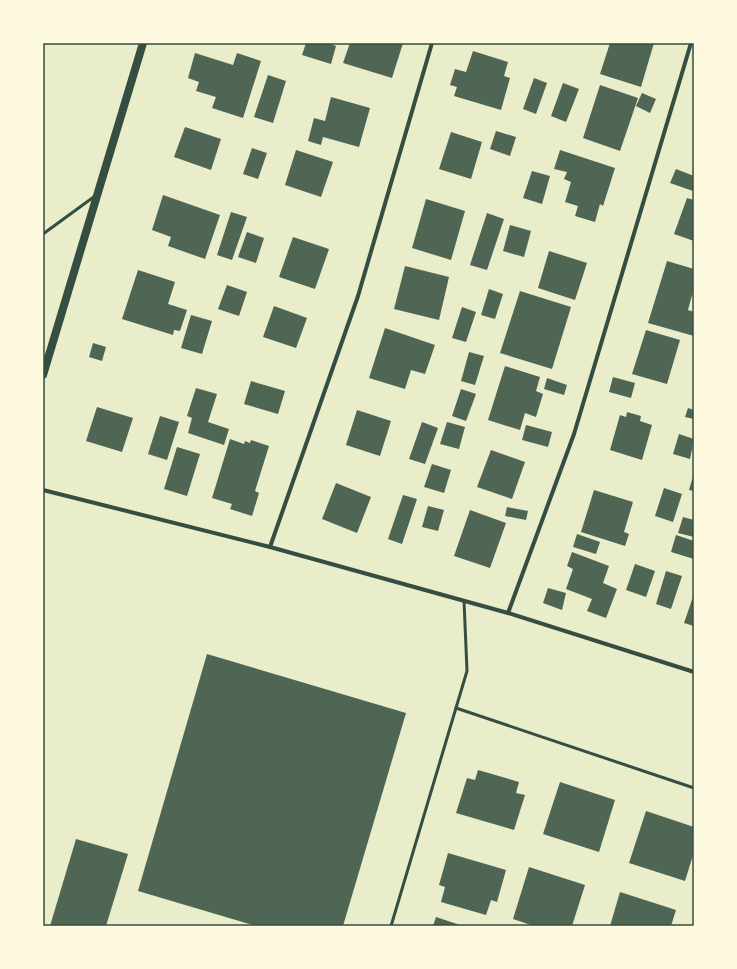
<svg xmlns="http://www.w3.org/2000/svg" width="737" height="969" viewBox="0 0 737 969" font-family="'DM Sans',sans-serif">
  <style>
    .building { fill: #4f6655 }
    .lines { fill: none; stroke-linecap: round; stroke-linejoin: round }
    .service { stroke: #344e41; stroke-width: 3 }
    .minor { stroke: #344e41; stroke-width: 4 }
    .secondary { stroke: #344e41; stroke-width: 8 }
    .neatline { fill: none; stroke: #344e41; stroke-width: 1.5 }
  </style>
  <rect width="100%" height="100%" fill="#e9edc9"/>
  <g class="building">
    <path d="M306,43H327L336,46L331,64L302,55Z"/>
    <path d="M350,43H403L392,78L343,63Z"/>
    <path d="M610,43H654L641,87L600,74Z"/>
    <path d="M473,51L508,62L504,76L510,78L501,110L454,96L457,87L450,85L455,69L466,72Z"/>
    <path d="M195,53L233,65L237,53L261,61L243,118L212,108L216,97L196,91L199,82L188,78Z"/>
    <path d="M268,75L286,81L273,123L254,117Z"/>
    <path d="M534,78L547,83L536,114L523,109Z"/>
    <path d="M563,83L579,89L566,122L551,116Z"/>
    <path d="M600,85L638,98L620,151L583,138Z"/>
    <path d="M642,93L656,99L650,113L636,106Z"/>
    <path d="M331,97L370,108L359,147L323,137L321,145L308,141L314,118L325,121Z"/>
    <path d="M185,127L221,139L211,170L174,157Z"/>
    <path d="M496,131L516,137L510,156L490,149Z"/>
    <path d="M451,132L482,142L471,179L439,169Z"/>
    <path d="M252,148L267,153L258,179L243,174Z"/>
    <path d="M296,150L333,162L321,197L285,185Z"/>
    <path d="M560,150L615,168L603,206L600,204L595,222L575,216L578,206L565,202L571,182L564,179L567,172L554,169Z"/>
    <path d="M676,169L694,176L693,191L670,183Z"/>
    <path d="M532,171L550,176L542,204L523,198Z"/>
    <path d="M163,195L220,215L205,259L168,246L171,237L152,230Z"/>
    <path d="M687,198L694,200V241L674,234Z"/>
    <path d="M426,199L465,211L451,260L412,248Z"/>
    <path d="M231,212L247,217L232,260L217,255Z"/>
    <path d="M487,213L504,219L487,270L470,265Z"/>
    <path d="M510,225L531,231L524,257L503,251Z"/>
    <path d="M247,232L264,238L256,263L238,257Z"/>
    <path d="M293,237L329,249L315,289L279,277Z"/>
    <path d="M549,251L587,263L575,300L538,288Z"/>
    <path d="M667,261L694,269V288L688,310L694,312V336L648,323Z"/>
    <path d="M405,266L449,277L439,320L394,309Z"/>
    <path d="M138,270L175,282L168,304L187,310L180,331L174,330L173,335L122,319Z"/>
    <path d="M227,285L247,292L239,316L218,309Z"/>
    <path d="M489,289L503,294L495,319L481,315Z"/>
    <path d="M520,291L571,307L552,369L500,353Z"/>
    <path d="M274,306L307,318L296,348L263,337Z"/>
    <path d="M462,307L476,312L466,342L452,338Z"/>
    <path d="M191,315L212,321L202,354L181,348Z"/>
    <path d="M385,328L435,345L425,374L411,370L405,389L369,378Z"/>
    <path d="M646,330L680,340L667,384L632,374Z"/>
    <path d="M93,343L106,347L102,361L89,357Z"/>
    <path d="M469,352L484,356L475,385L461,381Z"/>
    <path d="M505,366L540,377L536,391L543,394L536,417L525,413L520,430L488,420Z"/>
    <path d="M613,377L635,383L631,398L609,392Z"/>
    <path d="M547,378L567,385L564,395L544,389Z"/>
    <path d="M251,381L285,391L278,414L244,404Z"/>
    <path d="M196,388L217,394L208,422L229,429L224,445L188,433L192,418L187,416Z"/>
    <path d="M461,389L476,394L466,421L452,416Z"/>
    <path d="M97,407L133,418L122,452L86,441Z"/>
    <path d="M688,408L694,410V419L685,417Z"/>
    <path d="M357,410L391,421L380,456L346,445Z"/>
    <path d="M627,412L641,416L640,421L652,425L642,460L610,450L620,415L626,417Z"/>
    <path d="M160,416L179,422L167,460L148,454Z"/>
    <path d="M422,422L438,428L425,464L409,459Z"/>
    <path d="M447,422L465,427L459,449L440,444Z"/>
    <path d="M526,425L552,432L548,447L522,440Z"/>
    <path d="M679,434L694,439L690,459L673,454Z"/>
    <path d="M230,439L244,444L245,441L250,443L251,440L269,446L255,491L259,493L252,516L230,509L232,504L212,498Z"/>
    <path d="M177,447L200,454L187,496L164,489Z"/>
    <path d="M491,450L525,462L512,499L477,487Z"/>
    <path d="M432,464L451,470L444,493L424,487Z"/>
    <path d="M694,473V491L689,490Z"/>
    <path d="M336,483L371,497L357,533L322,519Z"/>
    <path d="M664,488L682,494L673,522L655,516Z"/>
    <path d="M594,490L633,502L624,532L629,534L625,546L581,532Z"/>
    <path d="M403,495L417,499L402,544L388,539Z"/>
    <path d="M428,506L444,510L438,531L422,527Z"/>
    <path d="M507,507L528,511L526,520L505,516Z"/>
    <path d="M470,510L506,523L490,568L454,556Z"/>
    <path d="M683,517L694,520V537L678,533Z"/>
    <path d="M577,534L600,542L596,554L573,547Z"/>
    <path d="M676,535L694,541V559L671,552Z"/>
    <path d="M572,552L609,566L603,583L617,589L606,618L587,611L592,599L566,589L573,569L567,566Z"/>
    <path d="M635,564L655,571L646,597L626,590Z"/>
    <path d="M666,571L682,576L671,609L656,604Z"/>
    <path d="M548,588L566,593L562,610L543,603Z"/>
    <path d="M694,594V626L684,623Z"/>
    <path d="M207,654L406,713L343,926H256L138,891Z"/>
    <path d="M478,770L519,782L516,793L525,795L514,830L456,813L467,778L475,780Z"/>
    <path d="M560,782L615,800L599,852L543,834Z"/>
    <path d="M646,811L694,827V852L685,881L629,863Z"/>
    <path d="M76,839L128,854L106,926H50Z"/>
    <path d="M448,853L506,870L497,902L491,900L486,915L441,902L445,887L439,885Z"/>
    <path d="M529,867L585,885L572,926H534L513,919Z"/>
    <path d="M620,892L676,910L671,926H610Z"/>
    <path d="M436,917L463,926H433Z"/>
  </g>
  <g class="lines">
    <g class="service">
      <path d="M43,234L95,196"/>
      <path d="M456,708L694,788"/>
      <path d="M391,926L467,671L464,601"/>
    </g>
    <g class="minor">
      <path d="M43,490L270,547L508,613L694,672"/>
      <path d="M270,547L358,296L432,43"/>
      <path d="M508,613L574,434L691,43"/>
    </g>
    <path class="secondary" d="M43,375L143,43"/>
  </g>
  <rect width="737" height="969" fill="none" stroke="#fefae0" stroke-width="88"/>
  <rect x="44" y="44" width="649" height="881" class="neatline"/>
</svg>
